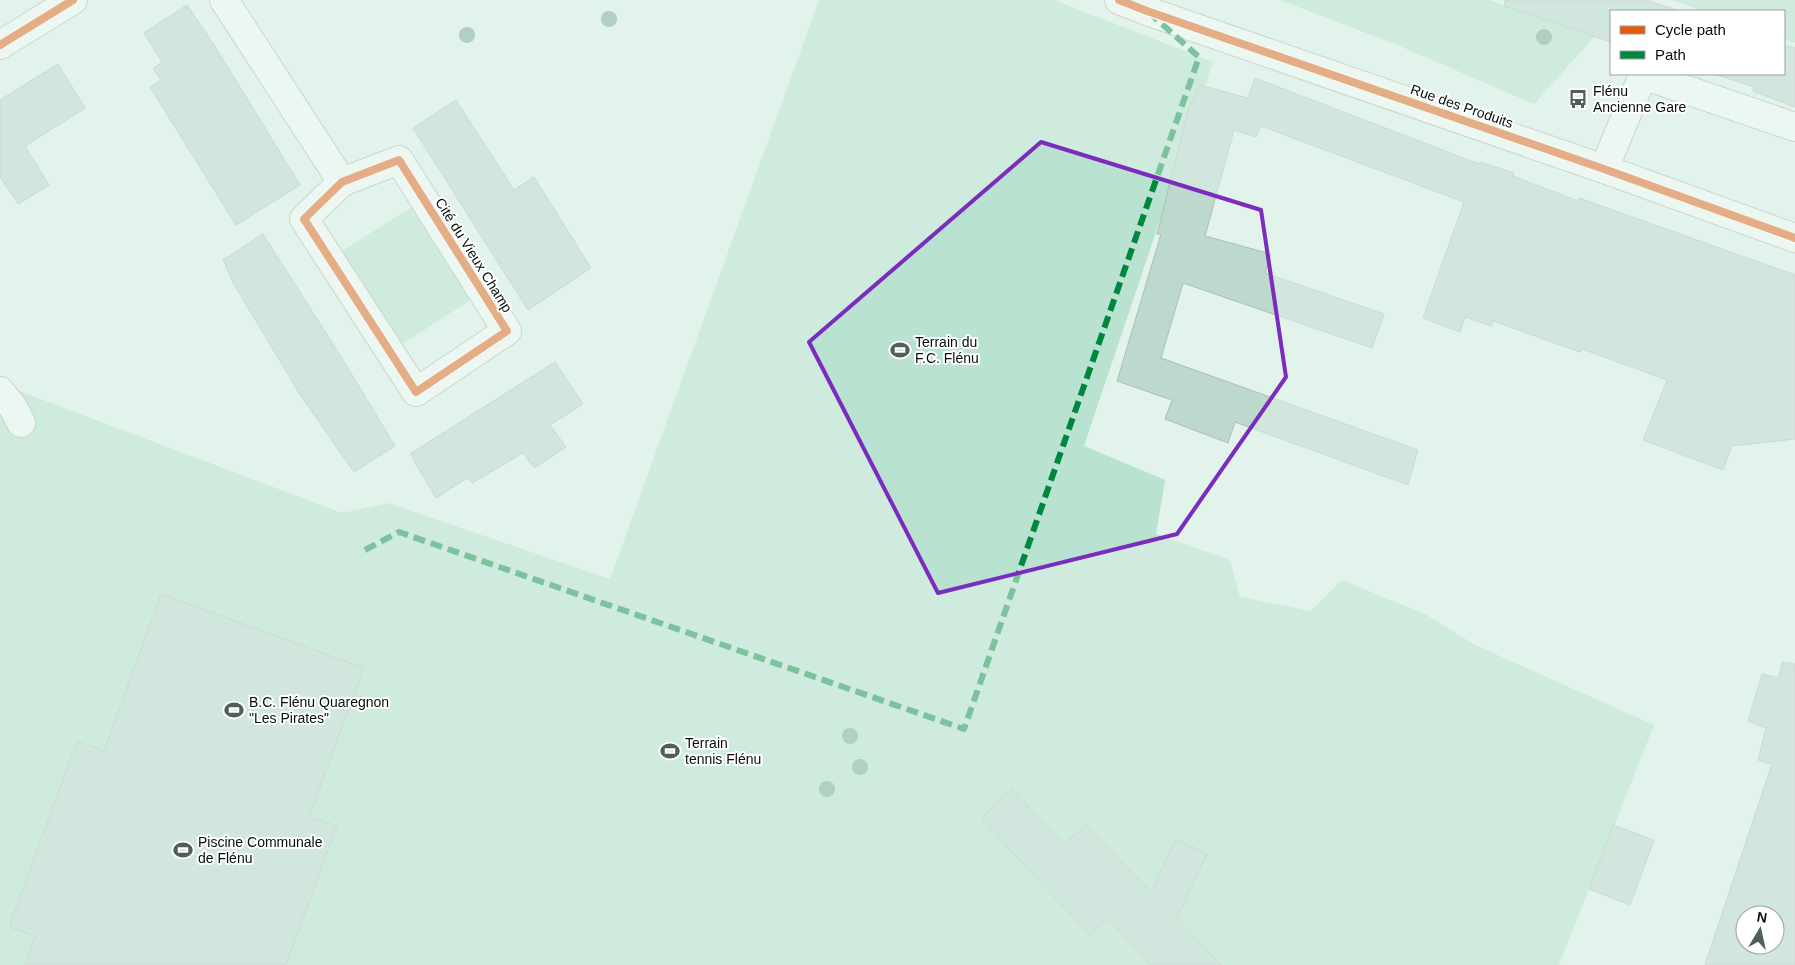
<svg xmlns="http://www.w3.org/2000/svg" width="1795" height="965" viewBox="0 0 1795 965" font-family="Helvetica,sans-serif">
  <style>
    .green { fill: #b9e2d0 }
    .building { fill: #bdd8cc; stroke: #afbdb6; fill-rule: evenodd }
    .lines { fill: none; stroke-linecap: round; stroke-linejoin: round }
    .minor-casing { stroke: #a8b6af; stroke-width: 30 }
    .minor { stroke: #fafdfc; stroke-width: 28 }
    .quiet { stroke: #00873e; stroke-width: 6; stroke-dasharray: 12 6; stroke-linecap: butt }
    .cycleway-casing { stroke: #fff; stroke-width: 11 }
    .cycleway { stroke: #e8590c; stroke-width: 8 }
    .tree { fill: #75a593 }
    .marked { fill: none; stroke: #7b2cbf; stroke-width: 4; stroke-linejoin: round }
    .labels { text-anchor: middle; dominant-baseline: central; stroke-width: 4; stroke-linejoin: round; paint-order: stroke }
    .poi-label { font-size: 14px; fill: #050f0a; stroke: #fff; text-anchor: start }
    .street-label { font-size: 14px; fill: #050f0a; stroke: #fff }
  </style>
  <rect width="100%" height="100%" fill="#e1f3ea"/>
  <g class="green">
    <path d="M819,0H1054L1213,62L1084,446L1165,480L1156,534L1230,560L1240,597L1311,611L1342,580L1425,614L1475,645L1654,725L1559,965H0V376L9,381L14,389L342,513L388,503L610,579Z"/>
    <path d="M1280,0H1489L1595,36L1534,104L1395,44Z"/>
    <path d="M1672,0H1795V43L1784,40V11H1704Z"/>
    <path d="M424,199L483,292L390,352L330,259Z"/>
  </g>
  <g class="building">
    <path d="M1505,0H1646L1680,11H1611V42L1504,6Z"/>
    <path d="M187,5L216,48L300,185L236,225L150,87L161,80L153,69L162,62L144,33Z"/>
    <path d="M1784,45L1795,48V107L1753,91L1754,87L1714,74H1784Z"/>
    <path d="M58,64L85,108L25,146L49,185L18,204L0,177V100Z"/>
    <path d="M1255,78L1479,164L1480,162L1514,173L1513,176L1578,201L1579,198L1795,275V439L1732,446L1723,470L1643,440L1667,380L1582,349L1580,352L1493,321L1491,326L1465,317L1460,332L1423,318L1464,202L1261,126L1256,137L1234,130L1205,236L1271,254L1265,273L1384,314L1372,348L1183,283L1161,358L1418,450L1408,485L1235,422L1228,443L1165,419L1172,400L1117,381L1161,234H1157L1189,107L1200,85L1248,98Z"/>
    <path d="M456,100L514,190L534,177L591,268L528,310L413,128Z"/>
    <path d="M263,234L340,355L395,446L354,472L301,396L235,286L223,260Z"/>
    <path d="M555,362L583,404L550,425L566,447L534,468L523,453L472,483L467,478L436,498L410,454Z"/>
    <path d="M161,594L364,668L309,817L337,826L286,965H25L35,936L9,927L77,741L104,751Z"/>
    <path d="M1782,662L1795,664V965H1705L1772,764L1758,760L1766,728L1748,721L1762,674L1779,678ZM1745,915H1775V945H1745Z"/>
    <path d="M1012,789L1064,844L1086,825L1151,892L1176,839L1207,854L1177,918L1221,965H1151L1107,918L1090,935L981,819Z"/>
    <path d="M1613,825L1654,840L1630,905L1589,889Z"/>
  </g>
  <g class="lines">
    <g class="minor-casing">
      <g id="minor">
        <path d="M224,0L342,182"/>
        <path d="M1119,0L1147,11L1604,169L1795,238"/>
        <path d="M0,45L73,0"/>
        <path d="M399,160L507,331L416,392L304,219L342,182Z"/>
        <path d="M1604,169L1643,75L1795,127"/>
        <path d="M0,391L13,407L21,423"/>
      </g>
    </g>
    <use href="#minor" class="minor"/>
    <path class="quiet" d="M365,550L399,532L964,729L1199,57L1153,16"/>
    <g class="cycleway-casing">
      <g id="cycleway">
        <path d="M1119,0L1147,11L1604,169L1795,238"/>
        <path d="M0,45L73,0"/>
        <path d="M399,160L507,331L416,392L304,219L342,182Z"/>
      </g>
    </g>
    <use href="#cycleway" class="cycleway"/>
  </g>
  <g class="tree">
    <circle cx="609" cy="19" r="8"/>
    <circle cx="467" cy="35" r="8"/>
    <circle cx="1544" cy="37" r="8"/>
    <circle cx="850" cy="736" r="8"/>
    <circle cx="860" cy="767" r="8"/>
    <circle cx="827" cy="789" r="8"/>
  </g>
  <path d="M0 0H1795V965H0ZM1041,142L1261,210L1286,377L1177,534L938,593L809,342Z" fill="#e1f3ea" fill-opacity=".55" fill-rule="evenodd"/>
  <path class="marked" d="M1041,142L1261,210L1286,377L1177,534L938,593L809,342Z"/>
  <defs>
    <g id="bus-bare" transform="scale(1.5)"><path d="M-5-6H5V4H4V6H2V4H-2V6H-4V4H-5ZM-3.5-4V0h7V-4ZM-3.5 1.2v1.5H-2V1.2ZM2 1.2v1.5H3.5V1.2Z" fill="#525f58" stroke="#fff" stroke-width="2.5" paint-order="stroke"/></g>
    <g id="stadium-bare" transform="scale(1.5)"><path d="M0-5a6.5 5 0 1 0 0 10a6.5 5 0 1 0 0-10ZM-3.5-1.8h7v3.6h-7Z" fill="#525f58" stroke="#fff" stroke-width="2.5" paint-order="stroke"/></g>
  </defs>
  <g fill-rule="evenodd">
    <use href="#bus-bare" x="1578" y="99"/>
    <use href="#stadium-bare" x="900" y="350"/>
    <use href="#stadium-bare" x="234" y="710"/>
    <use href="#stadium-bare" x="670" y="751"/>
    <use href="#stadium-bare" x="183" y="850"/>
  </g>
  <g class="labels">
    <g class="poi-label">
      <text x="1593" y="91">Flénu<tspan x="1593" dy="16">Ancienne Gare</tspan></text>
      <text x="915" y="342">Terrain du<tspan x="915" dy="16">F.C. Flénu</tspan></text>
      <text x="249" y="702">B.C. Flénu Quaregnon<tspan x="249" dy="16">"Les Pirates"</tspan></text>
      <text x="685" y="743">Terrain<tspan x="685" dy="16">tennis Flénu</tspan></text>
      <text x="198" y="842">Piscine Communale<tspan x="198" dy="16">de Flénu</tspan></text>
    </g>
    <g class="street-label">
      <text transform="translate(1462 106) rotate(19)">Rue des Produits</text>
      <text transform="translate(474 255) rotate(58)">Cité du Vieux Champ</text>
    </g>
  </g>
  <rect x="1610" y="10" width="175" height="65" fill="#ffffff" stroke="#9b9f9d"/>
  <rect x="1620" y="26" width="25" height="8" fill="#e8590c" stroke="#9b9f9d"/>
  <text x="1655" y="35" font-size="15" fill="#050f0a">Cycle path</text>
  <rect x="1620" y="51" width="25" height="8" fill="#00873e" stroke="#9b9f9d"/>
  <text x="1655" y="60" font-size="15" fill="#050f0a">Path</text>
  <g transform="translate(1760 930) rotate(9)"><circle r="24" fill="#ffffff" stroke="#9b9f9d"/>
  <path d="M0-4L9 19L0 12L-9 19Z" fill="#525f58"/>
  <text y="-8" font-size="14" font-weight="bold" text-anchor="middle" fill="#050f0a">N</text>
  </g>
</svg>
